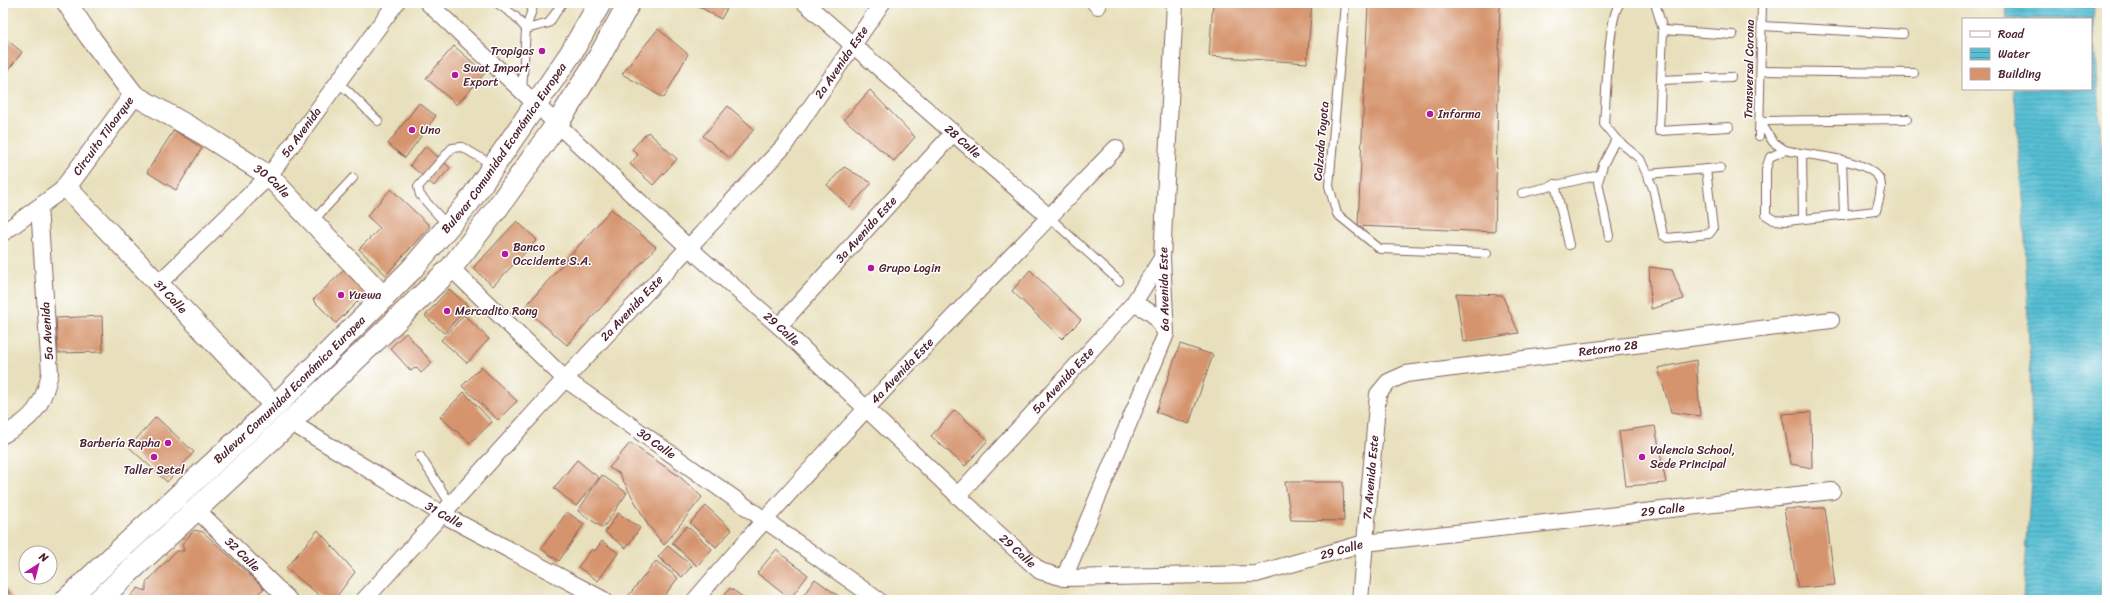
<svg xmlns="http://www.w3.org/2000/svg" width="2110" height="603" viewBox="0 0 2110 603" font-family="Sriracha,sans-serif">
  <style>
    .water { fill: url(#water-rules); stroke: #507080 }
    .building { fill: #d5946d }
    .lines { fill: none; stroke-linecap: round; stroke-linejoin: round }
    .service-casing { stroke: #81635e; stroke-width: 10 }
    .minor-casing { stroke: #81635e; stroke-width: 18 }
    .tertiary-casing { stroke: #81635e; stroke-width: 22 }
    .primary-casing { stroke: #81635e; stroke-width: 24 }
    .service { stroke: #fff; stroke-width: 8 }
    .minor { stroke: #fff; stroke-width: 16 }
    .tertiary { stroke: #fff; stroke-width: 20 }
    .primary { stroke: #fff; stroke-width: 22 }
    .poi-dot { fill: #b5179e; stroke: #fff; stroke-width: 1.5 }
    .labels { text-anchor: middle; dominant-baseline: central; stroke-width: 3; stroke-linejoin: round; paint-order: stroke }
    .poi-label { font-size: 12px; fill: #4a1f2b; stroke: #fff; text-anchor: start }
    .street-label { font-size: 12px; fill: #4a1f2b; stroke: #fff }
  </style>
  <defs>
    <pattern id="water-rules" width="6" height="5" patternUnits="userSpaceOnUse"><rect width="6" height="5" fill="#57c0d4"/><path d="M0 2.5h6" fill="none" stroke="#4a9bac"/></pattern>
  </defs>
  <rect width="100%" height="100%" fill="#fff"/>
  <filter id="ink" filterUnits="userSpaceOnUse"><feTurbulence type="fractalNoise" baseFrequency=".025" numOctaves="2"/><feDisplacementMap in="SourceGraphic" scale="8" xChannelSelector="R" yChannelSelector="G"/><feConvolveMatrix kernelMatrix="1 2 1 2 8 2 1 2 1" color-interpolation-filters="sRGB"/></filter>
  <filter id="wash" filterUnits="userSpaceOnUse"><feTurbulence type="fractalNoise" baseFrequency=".012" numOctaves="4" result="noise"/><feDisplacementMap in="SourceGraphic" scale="16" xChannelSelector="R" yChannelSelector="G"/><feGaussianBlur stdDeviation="0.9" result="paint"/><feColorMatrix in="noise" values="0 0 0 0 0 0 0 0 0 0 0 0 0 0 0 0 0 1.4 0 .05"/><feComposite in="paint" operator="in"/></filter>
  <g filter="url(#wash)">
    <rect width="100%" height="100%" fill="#e8e0bc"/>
    <path class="water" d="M2006,3H2094L2093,27L2107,225V519L2100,600H2023L2033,451L2024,210L2014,89H2091V19H2007Z"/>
    <g id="blocks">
      <g class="building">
        <path d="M693,3H730L721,19Z"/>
        <path d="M1213,3H1312L1307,63L1209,56Z"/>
        <path d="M1368,3H1500L1495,232L1358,226Z"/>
        <path d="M658,29L688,54L664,98L622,74Z"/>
        <path d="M3,37L22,52L3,77Z"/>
        <path d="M454,46L485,73L457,105L426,78Z"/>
        <path d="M870,90L915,137L894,161L844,119Z"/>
        <path d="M419,103L436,116L405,158L388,144Z"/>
        <path d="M728,106L754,129L730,158L703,136Z"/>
        <path d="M174,130L202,148L176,190L147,172Z"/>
        <path d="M648,132L677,159L653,185L630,164L638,155L632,149Z"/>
        <path d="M426,146L450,168L434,186L410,165Z"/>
        <path d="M844,167L872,183L850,207L827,185Z"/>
        <path d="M391,189L430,226L386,275L359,249L380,228L367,216Z"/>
        <path d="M611,209L656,247L567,345L524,308Z"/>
        <path d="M517,221L537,240L493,286L473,268Z"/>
        <path d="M347,267L369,290L336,323L313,300Z"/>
        <path d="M1649,267L1672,270L1684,299L1651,309Z"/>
        <path d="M1030,270L1081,320L1062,339L1012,291Z"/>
        <path d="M449,289L468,306L444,333L425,316Z"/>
        <path d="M1456,293L1502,295L1519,333L1463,342Z"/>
        <path d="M464,315L489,339L467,363L441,340Z"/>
        <path d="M102,316L103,352L58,353L56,318Z"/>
        <path d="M406,333L432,363L421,373L416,367L411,371L390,348Z"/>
        <path d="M1180,344L1213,355L1189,424L1156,412Z"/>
        <path d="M1696,360L1700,416L1671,412L1658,368Z"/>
        <path d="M481,367L517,401L498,420L462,386Z"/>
        <path d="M464,392L492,422L470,443L440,417Z"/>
        <path d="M955,410L988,440L965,466L931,436Z"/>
        <path d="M1811,412L1812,468L1791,464L1782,414Z"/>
        <path d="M156,417L194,452L167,482L129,447Z"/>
        <path d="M1655,426L1666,483L1626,486L1619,431Z"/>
        <path d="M630,443L679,476L702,497L664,545L648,525L619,473L609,468Z"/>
        <path d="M577,460L599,478L576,506L554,488Z"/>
        <path d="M602,475L627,493L603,528L578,511Z"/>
        <path d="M1285,482H1343L1344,521L1291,520Z"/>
        <path d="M706,506L732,530L716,547L690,523Z"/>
        <path d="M1825,508L1835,585L1798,588L1784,509Z"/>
        <path d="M567,512L584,524L559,561L541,549Z"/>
        <path d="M618,513L640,528L626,548L605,532Z"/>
        <path d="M687,526L712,549L697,566L672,543Z"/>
        <path d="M194,530L203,532L264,588L252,600H127L138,588L146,591V583L176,551H184L182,544Z"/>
        <path d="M318,530L355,572L334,600H325L286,568Z"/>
        <path d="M602,541L618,553L598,581L578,567L592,549L595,551Z"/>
        <path d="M668,546L692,566L682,577L658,557Z"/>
        <path d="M776,550L808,575L790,599L757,573Z"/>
        <path d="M656,561L678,578L661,600H625Z"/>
        <path d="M815,579L844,600H800Z"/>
        <path d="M6,588L14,600H3V590Z"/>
        <path d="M730,588L747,600H721Z"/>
      </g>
    </g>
  </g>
  <g filter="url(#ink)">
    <use href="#blocks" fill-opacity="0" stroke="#81635e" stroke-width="1"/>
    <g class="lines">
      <g class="service-casing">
        <g id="service">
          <path d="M497,3L515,16L526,29L549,23L562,3"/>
          <path d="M1345,3L1329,186L1337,214L1380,249L1487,253"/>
          <path d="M1620,3C1608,16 1606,101 1604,124L1616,139L1640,159L1653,188L1663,235L1667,238L1709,234L1713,229L1706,169"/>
          <path d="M1655,3L1663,30L1659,131L1729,127"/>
          <path d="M1762,26L1903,34"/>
          <path d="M1663,30L1733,35"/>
          <path d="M1761,71L1914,73"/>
          <path d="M1661,80L1731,77"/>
          <path d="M337,83L347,90L378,121"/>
          <path d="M522,91L526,29L534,3"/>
          <path d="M1759,136L1762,3"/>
          <path d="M1785,150L1770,157L1766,169V215L1774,220L1787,221L1876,211C1878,202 1884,186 1879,178C1866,158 1808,156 1785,150L1773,142L1760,121L1907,119"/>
          <path d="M1802,155L1803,218"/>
          <path d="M1842,161L1844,215"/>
          <path d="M1647,174L1720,168"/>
          <path d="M1555,184L1569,245"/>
          <path d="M1522,193L1600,175"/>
          <path d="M1049,217L1119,281"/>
          <path d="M313,221L353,178"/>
          <path d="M448,226L420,195L418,187L452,148L462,147L493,165"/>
          <path d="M1609,236L1598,182L1603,165L1616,139"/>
          <path d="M420,456L451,505"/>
        </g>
      </g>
      <g class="minor-casing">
        <g id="minor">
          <path id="s1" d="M428,3L688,247L779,326L992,528L1040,571L1064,578L1256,574L1365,543L1832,491"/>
          <path id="s2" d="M805,3L1049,217"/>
          <path d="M1095,3L1098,6"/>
          <path d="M3,233L66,187"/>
          <path id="s3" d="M451,268L565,379L878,600"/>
          <path id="s4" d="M158,284L269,176L396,3"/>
          <path d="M1133,304C1152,311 1156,315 1165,332"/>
          <path id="s5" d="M779,326L954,132"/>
          <path id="s6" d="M290,422L442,514L604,600"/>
          <path d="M3,435C33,419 43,406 50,373L39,207"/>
          <path id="s7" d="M957,496L1133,304L1162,258"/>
          <path id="s8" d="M196,509L289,600"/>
          <path d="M1064,578L1166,334L1162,258L1175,3"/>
          <path id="s9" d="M364,600L565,379L784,146L882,3"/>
          <path id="s10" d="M695,600C829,443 973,296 1116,148"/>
          <path id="s11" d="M1360,600L1378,394L1388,382L1406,374L1831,320"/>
        </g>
      </g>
      <g class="tertiary-casing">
        <g id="tertiary">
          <path id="s12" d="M67,3L89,36L134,95L208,137L269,176L385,298"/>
          <path id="s13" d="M134,95L66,187L275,406"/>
        </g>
      </g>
      <g class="primary-casing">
        <g id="primary">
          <path id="s14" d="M66,600L275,406L411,270L469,202L571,53L600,3"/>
          <path d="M99,600L290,422L451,268L495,211L557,124L598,59L629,3"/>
        </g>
      </g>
      <use href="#service" class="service"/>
      <use href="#minor" class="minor"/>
      <use href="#tertiary" class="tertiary"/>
      <use href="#primary" class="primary"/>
    </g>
  </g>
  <g class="poi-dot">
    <circle cx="542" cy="51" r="4"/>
    <circle cx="455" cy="75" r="4"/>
    <circle cx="1430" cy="114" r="4"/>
    <circle cx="412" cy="130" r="4"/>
    <circle cx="505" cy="254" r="4"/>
    <circle cx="871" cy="268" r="4"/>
    <circle cx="341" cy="295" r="4"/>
    <circle cx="447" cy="311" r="4"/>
    <circle cx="168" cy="443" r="4"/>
    <circle cx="154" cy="457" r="4"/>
    <circle cx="1642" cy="457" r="4"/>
  </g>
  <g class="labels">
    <g class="poi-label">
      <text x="534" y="51" text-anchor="end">Tropigas</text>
      <text x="463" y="68">Swat Import<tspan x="463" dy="14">Export</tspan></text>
      <text x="1438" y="114">Infarma</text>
      <text x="420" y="130">Uno</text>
      <text x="513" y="247">Banco<tspan x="513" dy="14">Occidente S.A.</tspan></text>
      <text x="879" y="268">Grupo Login</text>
      <text x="349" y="295">Yuewa</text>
      <text x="455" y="311">Mercadito Rong</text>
      <text x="160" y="443" text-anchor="end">Barbería Rapha</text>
      <text x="1650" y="450">Valencia School,<tspan x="1650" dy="14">Sede Principal</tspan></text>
      <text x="154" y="470" text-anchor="middle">Taller Setel</text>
    </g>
    <g class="street-label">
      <text stroke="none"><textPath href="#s9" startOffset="720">2a Avenida Este</textPath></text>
      <text transform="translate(1749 69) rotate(-89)">Transversal Corona</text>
      <text stroke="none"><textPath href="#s4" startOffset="209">5a Avenida</textPath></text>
      <text transform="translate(103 136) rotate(-54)">Circuito Tiloarque</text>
      <text stroke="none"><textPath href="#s2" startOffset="210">28 Calle</textPath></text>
      <text transform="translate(1321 141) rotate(-85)">Calzada Toyota</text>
      <text stroke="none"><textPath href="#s14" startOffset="631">Bulevar Comunidad Económica Europea</textPath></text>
      <text stroke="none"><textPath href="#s12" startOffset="277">30 Calle</textPath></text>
      <text stroke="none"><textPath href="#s5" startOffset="130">3a Avenida Este</textPath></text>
      <text transform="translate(1164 289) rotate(-91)">6a Avenida Este</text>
      <text stroke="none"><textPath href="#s13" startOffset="266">31 Calle</textPath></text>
      <text stroke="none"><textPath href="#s9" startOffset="396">2a Avenida Este</textPath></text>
      <text stroke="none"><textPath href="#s1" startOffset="481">29 Calle</textPath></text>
      <text transform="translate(47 331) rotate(-94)">5a Avenida</text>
      <text stroke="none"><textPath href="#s11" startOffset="446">Retorno 28</textPath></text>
      <text stroke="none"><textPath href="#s10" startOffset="309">4a Avenida Este</textPath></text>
      <text stroke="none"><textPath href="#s7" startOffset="157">5a Avenida Este</textPath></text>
      <text stroke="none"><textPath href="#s14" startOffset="307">Bulevar Comunidad Económica Europea</textPath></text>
      <text stroke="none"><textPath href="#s3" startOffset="271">30 Calle</textPath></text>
      <text stroke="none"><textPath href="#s11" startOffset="123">7a Avenida Este</textPath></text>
      <text stroke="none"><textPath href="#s1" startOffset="1465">29 Calle</textPath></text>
      <text stroke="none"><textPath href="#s6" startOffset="180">31 Calle</textPath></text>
      <text stroke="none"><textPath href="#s1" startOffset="1141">29 Calle</textPath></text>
      <text stroke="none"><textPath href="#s1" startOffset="805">29 Calle</textPath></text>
      <text stroke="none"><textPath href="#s8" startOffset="65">32 Calle</textPath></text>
    </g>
  </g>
  <rect width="2110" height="603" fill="none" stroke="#fff" stroke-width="16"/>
  <rect x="1962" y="18" width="130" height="72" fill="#ffffff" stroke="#b7a5aa"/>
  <rect x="1970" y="31" width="20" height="6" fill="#ffffff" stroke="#b7a5aa"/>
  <text x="1998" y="38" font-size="12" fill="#4a1f2b">Road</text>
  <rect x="1970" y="48" width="20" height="12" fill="url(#water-rules)" stroke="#b7a5aa"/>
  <text x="1998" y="58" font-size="12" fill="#4a1f2b">Water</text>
  <rect x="1970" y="68" width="20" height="12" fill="#d5946d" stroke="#b7a5aa"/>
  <text x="1998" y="78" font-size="12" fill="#4a1f2b">Building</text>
  <g transform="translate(38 565) rotate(36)"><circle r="19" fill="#ffffff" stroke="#b7a5aa"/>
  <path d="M0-3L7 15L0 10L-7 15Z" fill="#b5179e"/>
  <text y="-6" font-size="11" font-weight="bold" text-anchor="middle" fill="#4a1f2b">N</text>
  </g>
</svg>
